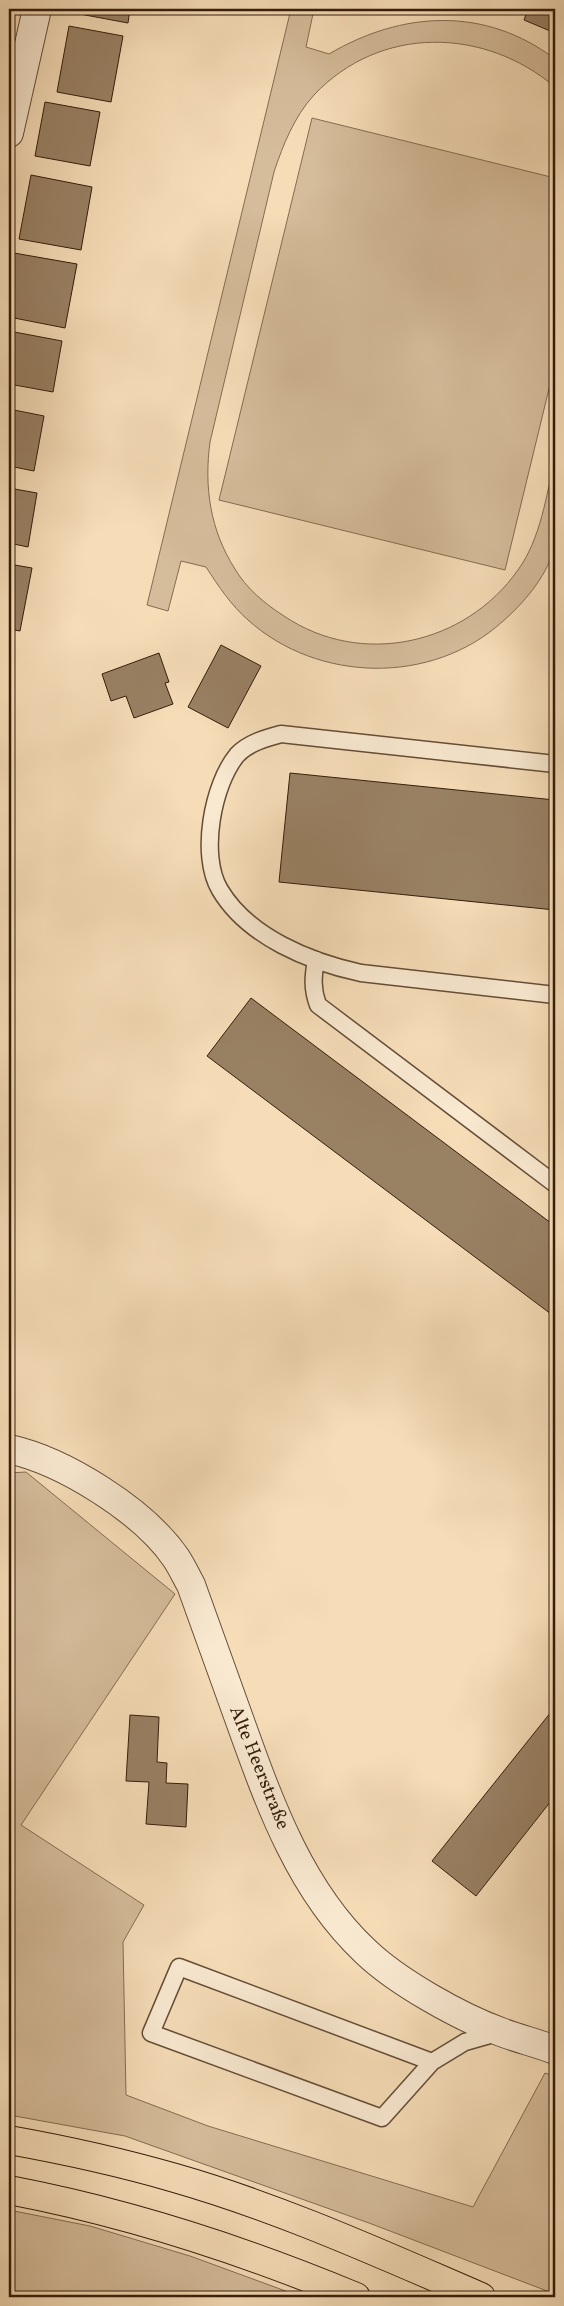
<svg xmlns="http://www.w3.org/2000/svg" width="564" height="2306" viewBox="0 0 564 2306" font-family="Vollkorn,serif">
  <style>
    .green { fill: #d5bc9a; stroke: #846c52 }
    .building { fill: #998164; stroke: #341d0a }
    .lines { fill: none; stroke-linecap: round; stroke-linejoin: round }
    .service-casing { stroke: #644d36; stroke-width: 19 }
    .minor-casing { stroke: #644d36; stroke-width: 30 }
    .tertiary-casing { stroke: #644d36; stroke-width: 30 }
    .trunk-casing { stroke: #341d0a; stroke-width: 30 }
    .service { stroke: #f9e9d1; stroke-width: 16 }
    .minor { stroke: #f9e9d1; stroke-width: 28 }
    .tertiary { stroke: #f9e9d1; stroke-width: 28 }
    .trunk { stroke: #f6ddb8; stroke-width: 28 }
    .labels { text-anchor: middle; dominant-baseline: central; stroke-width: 4; stroke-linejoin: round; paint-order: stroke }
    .street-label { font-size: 19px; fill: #341d0a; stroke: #f9e9d1 }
  </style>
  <rect width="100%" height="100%" fill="#f6ddb8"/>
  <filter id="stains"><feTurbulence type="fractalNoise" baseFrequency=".004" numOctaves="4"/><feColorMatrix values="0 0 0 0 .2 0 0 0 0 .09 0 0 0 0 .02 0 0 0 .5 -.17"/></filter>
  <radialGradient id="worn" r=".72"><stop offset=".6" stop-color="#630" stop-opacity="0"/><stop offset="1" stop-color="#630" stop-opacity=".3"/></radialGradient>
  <g class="green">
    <path d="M291,9H314L306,47L329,54C402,11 485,6 555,59V87C484,27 380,25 314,95C294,117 283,145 274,172L210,442C204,487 210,530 235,569C246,588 265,604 284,616C361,668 465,645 518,570C541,538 546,496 555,459C555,480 555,502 555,523C555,531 557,542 554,550C545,578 524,603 502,622C432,685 318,683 248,620C231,605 219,587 206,567L181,561L168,611L147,605Z"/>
    <path d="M312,118L555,178V364L505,570L219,500Z"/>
    <path d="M26,1472L175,1594L21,1825L144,1905L123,1942L126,2095L208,2126L473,2207L545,2073L555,2076V2294L369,2223L125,2136L9,2115V1473Z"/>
    <path d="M9,2210L90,2226L190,2256L302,2297H9Z"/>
  </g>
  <g class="building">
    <path d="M70,9H130L128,23L69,12Z"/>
    <path d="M528,9H555V33L524,20Z"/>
    <path d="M69,26L123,36L111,102L57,92Z"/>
    <path d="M45,102L100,112L90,166L35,156Z"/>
    <path d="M31,175L92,187L81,250L19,239Z"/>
    <path d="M14,253L77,264L65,328L9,317V280Z"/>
    <path d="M9,331L62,341L53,392L9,384Z"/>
    <path d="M9,409L44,416L34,471L9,466Z"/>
    <path d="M9,488L37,493L28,547L9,543Z"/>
    <path d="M9,564L32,568L20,631L9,629Z"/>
    <path d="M221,645L261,666L228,728L188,707Z"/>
    <path d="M159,653L169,682L165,683L173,704L134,718L126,696L111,701L102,674Z"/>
    <path d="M290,773L555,800V910L279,882Z"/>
    <path d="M251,998L555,1226V1317L207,1056Z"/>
    <path d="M555,1707V1796L476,1896L432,1861Z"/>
    <path d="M130,1715L159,1717L157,1762L167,1763L166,1783L188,1784L186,1827L146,1824L149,1782L126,1781Z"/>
  </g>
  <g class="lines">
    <g class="service-casing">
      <g id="service">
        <path d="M555,764L281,734C266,738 248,743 237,755C213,784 199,855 220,890C248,937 310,962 361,973L555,995"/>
        <path d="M316,960C313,977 312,989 318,1005L555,1184"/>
        <path d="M432,2062L382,2118L151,2033L179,1967L432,2062L465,2042L500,2032"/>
      </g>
    </g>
    <g class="minor-casing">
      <path id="minor" d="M9,133L37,9"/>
    </g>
    <g class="tertiary-casing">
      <path id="tertiary" d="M9,1449C64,1461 144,1511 176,1558C182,1567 186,1576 191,1585C208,1631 224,1678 241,1724C270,1805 301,1891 365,1951C397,1982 460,2017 501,2032C519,2039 537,2043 555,2050"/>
    </g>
    <g class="trunk-casing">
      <g id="trunk">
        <path d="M9,2140C65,2150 120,2162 175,2178C280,2208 381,2254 481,2297"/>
        <path d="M9,2190C130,2213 243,2250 356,2297"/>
      </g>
    </g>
    <use href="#service" class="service"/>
    <use href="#minor" class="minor"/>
    <use href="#tertiary" class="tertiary"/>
    <use href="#trunk" class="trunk"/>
  </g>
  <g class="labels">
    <g class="street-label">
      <text transform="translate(259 1768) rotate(68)">Alte Heerstraße</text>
    </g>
  </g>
  <rect width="564" height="2306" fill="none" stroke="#f6ddb8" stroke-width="30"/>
  <rect x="10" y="10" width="544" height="2286" fill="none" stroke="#341d0a" stroke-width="2.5"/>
  <rect x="15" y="15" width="534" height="2276" fill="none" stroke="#341d0a"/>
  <rect width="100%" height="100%" filter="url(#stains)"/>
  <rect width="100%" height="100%" fill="url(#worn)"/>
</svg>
